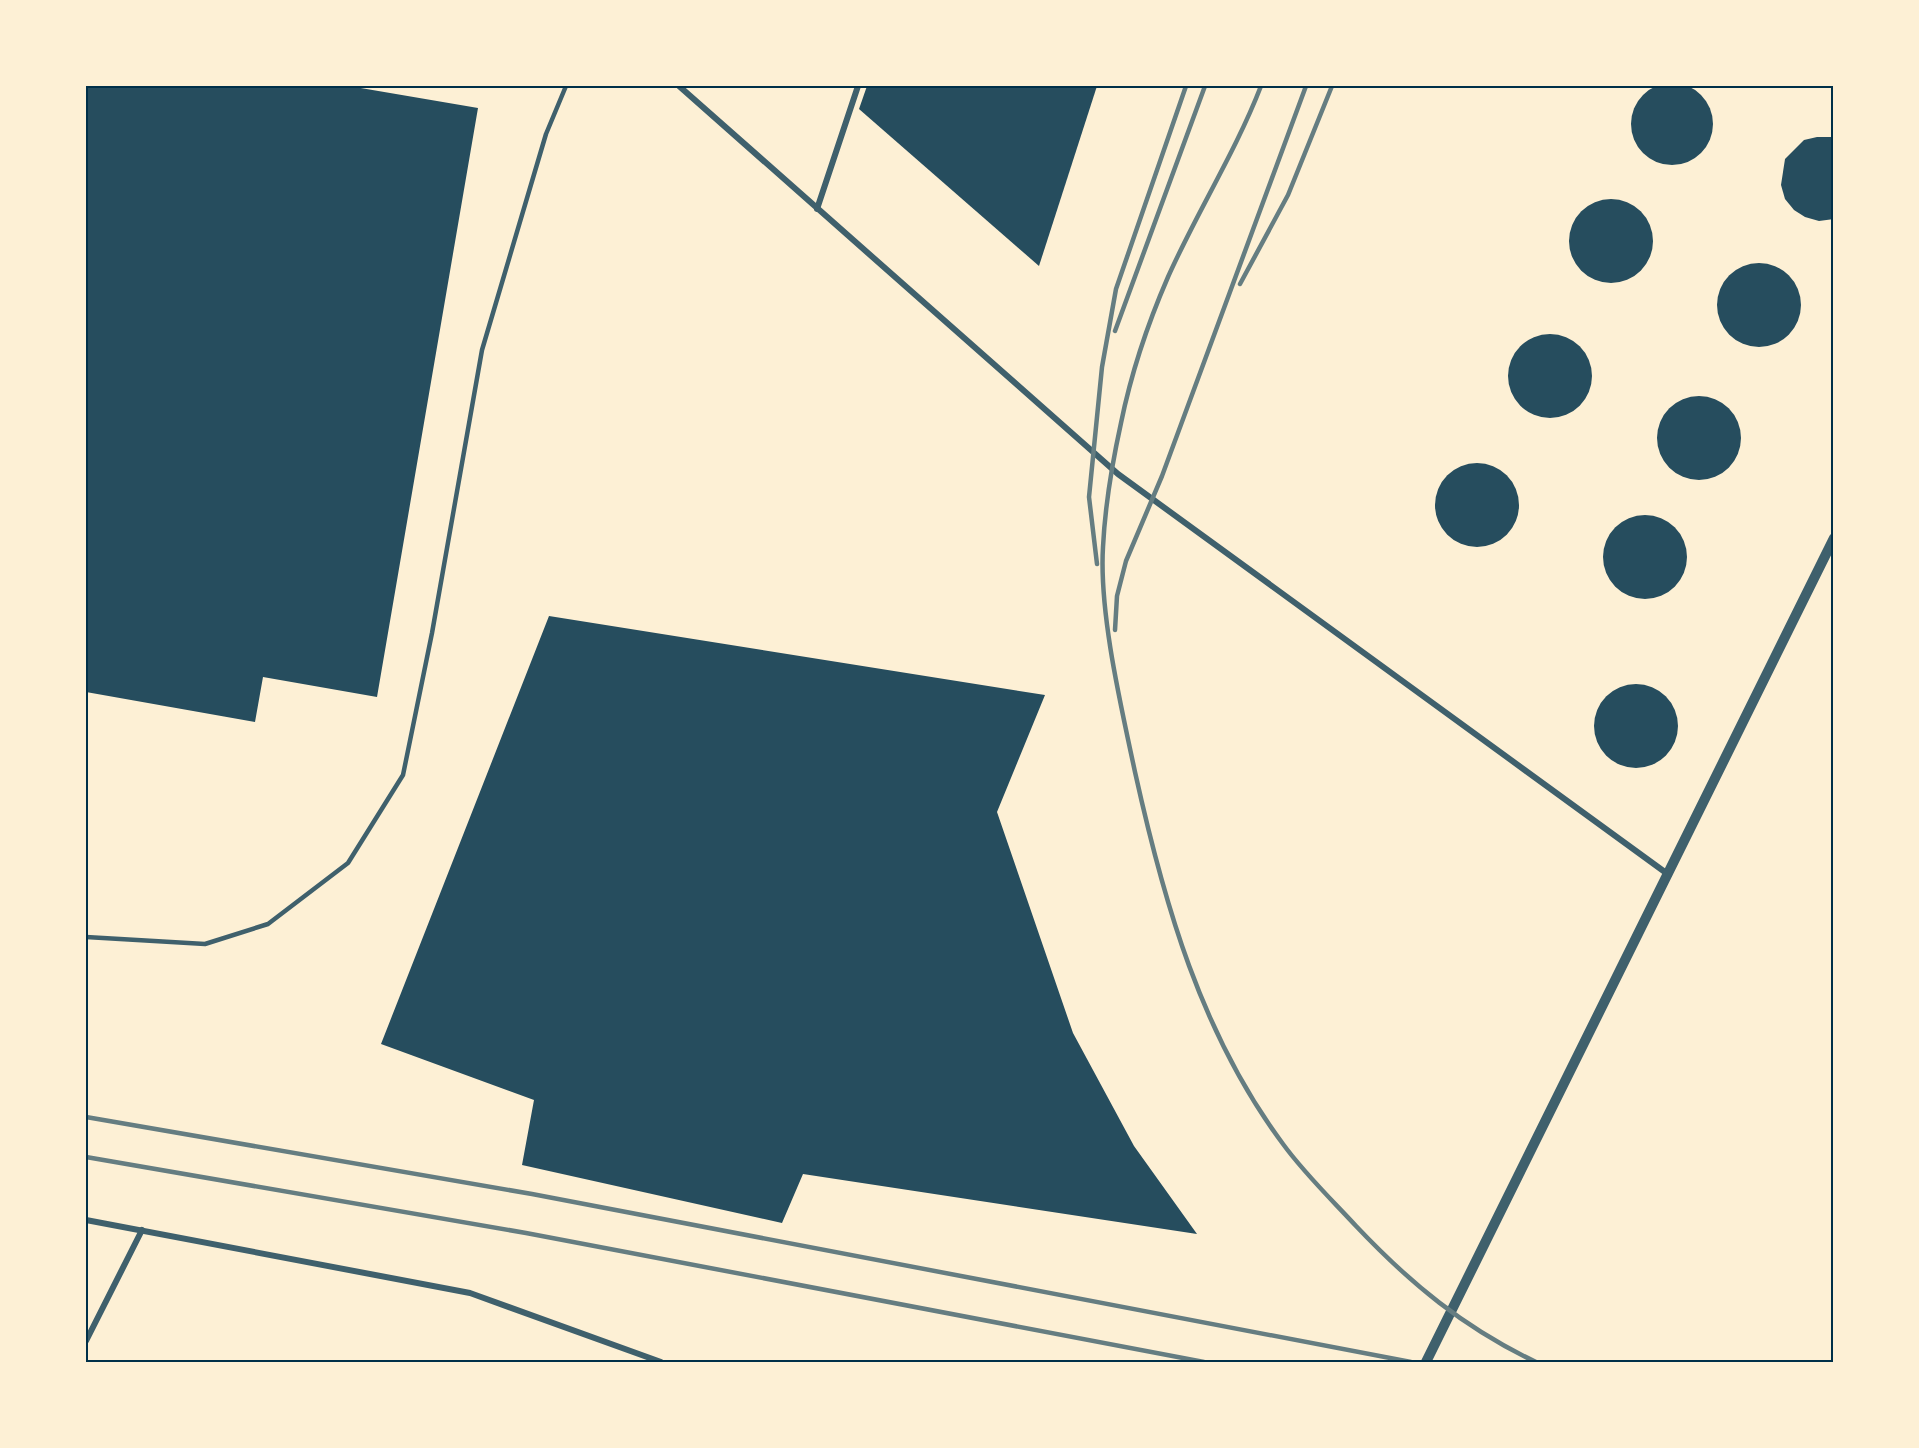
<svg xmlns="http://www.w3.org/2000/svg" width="1919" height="1448" viewBox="0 0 1919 1448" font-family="Quicksand,sans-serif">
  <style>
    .building { fill: #264d5e }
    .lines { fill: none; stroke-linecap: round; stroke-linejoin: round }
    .service { stroke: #3f606c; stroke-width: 4.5 }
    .minor { stroke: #3f606c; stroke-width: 6 }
    .tertiary { stroke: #3f606c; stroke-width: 10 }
    .rail { stroke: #657d81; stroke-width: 4.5 }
    .neatline { fill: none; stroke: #003049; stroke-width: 2 }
  </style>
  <rect width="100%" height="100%" fill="#fdf0d5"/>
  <g class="building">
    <circle cx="1672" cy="124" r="41"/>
    <path d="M86,86H349L478,108L377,697L263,677L255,722L86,692Z"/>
    <path d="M867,86H1097L1039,266L859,109Z"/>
    <path d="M1817,137H1834V219L1819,221L1805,217L1794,210L1785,199L1781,185L1785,159L1804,140Z"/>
    <circle cx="1611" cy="241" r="42"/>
    <circle cx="1759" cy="305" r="42"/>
    <circle cx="1550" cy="376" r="42"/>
    <circle cx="1699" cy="438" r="42"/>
    <circle cx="1477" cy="505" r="42"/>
    <circle cx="1645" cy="557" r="42"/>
    <path d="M549,616L1045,695L997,812L1073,1033L1134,1146L1197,1234L803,1174L782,1223L522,1165L534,1100L381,1044Z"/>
    <circle cx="1636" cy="726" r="42"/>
  </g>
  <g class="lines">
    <path class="service" d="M86,937L205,944L268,924L348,863L403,775L432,633L482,350L546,134L566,86"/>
    <g class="minor">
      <path d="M679,86L1118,474L1669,875"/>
      <path d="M817,209L858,86"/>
      <path d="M86,1220L470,1293L661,1362"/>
      <path d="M86,1341L142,1230"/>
    </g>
    <path class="tertiary" d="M1426,1362L1834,538"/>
    <g class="rail">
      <path d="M1261,86C1235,153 1197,212 1168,277C1148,323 1131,374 1121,423C1112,464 1105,506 1103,547C1099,613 1121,706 1135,772C1164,903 1201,1034 1283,1144C1304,1173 1331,1199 1356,1226C1410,1283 1464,1328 1536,1362"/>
      <path d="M1240,284L1288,195L1332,86"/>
      <path d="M1115,331L1205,86"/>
      <path d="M1097,564L1089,497L1102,367L1116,289L1186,86"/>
      <path d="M1115,630L1117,596L1126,561L1162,476L1306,86"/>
      <path d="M86,1117L532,1194L1411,1362"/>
      <path d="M86,1157L526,1233L1204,1362"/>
    </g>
  </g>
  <rect width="1919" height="1448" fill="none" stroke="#fdf0d5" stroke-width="174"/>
  <rect x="87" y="87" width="1745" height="1274" class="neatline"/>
</svg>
